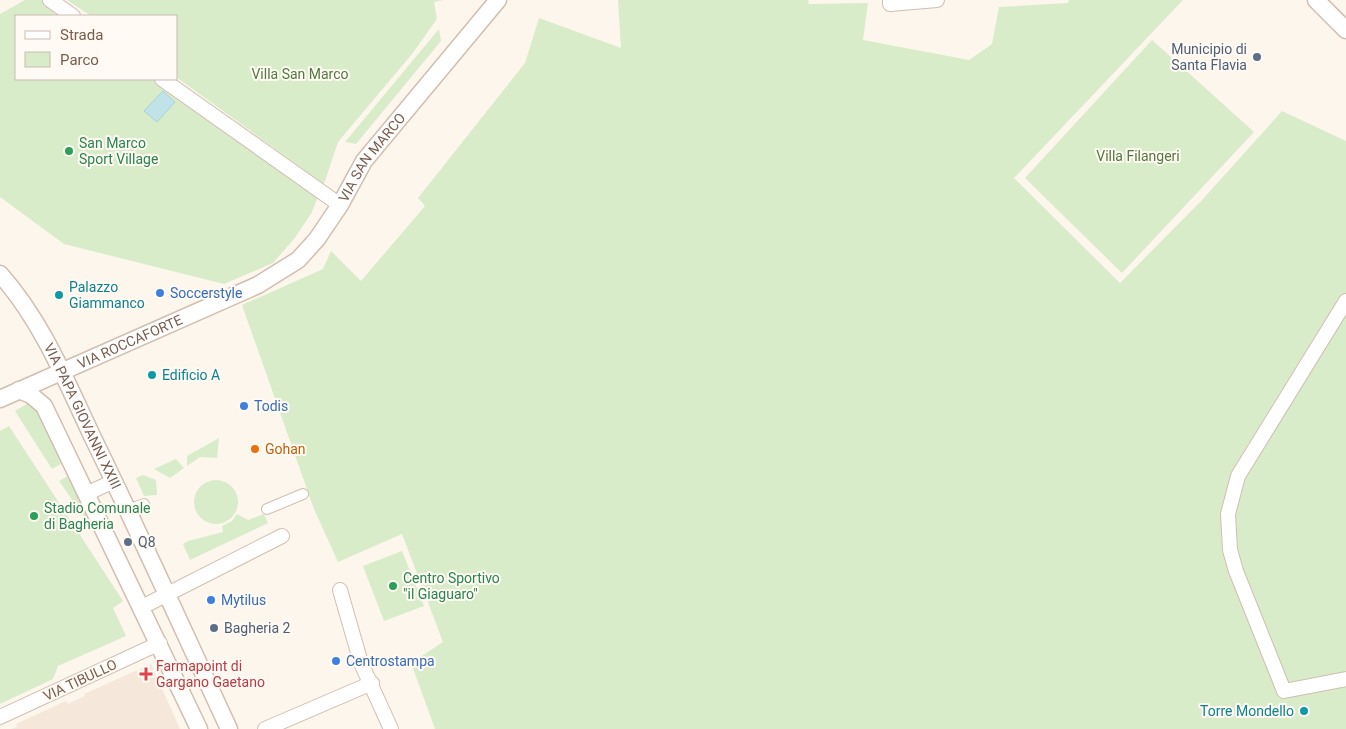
<svg xmlns="http://www.w3.org/2000/svg" width="1346" height="729" viewBox="0 0 1346 729" font-family="Roboto,sans-serif">
  <style>
    .residential { fill: #f5e8da }
    .green { fill: #d8ecc9 }
    .water { fill: #bfe3e8; stroke: #a5d3da }
    .lines { fill: none; stroke-linecap: round; stroke-linejoin: round }
    .pedestrian-casing { stroke: #d1beb0; stroke-width: 12 }
    .minor-casing { stroke: #d1beb0; stroke-width: 16 }
    .tertiary-casing { stroke: #d1beb0; stroke-width: 19 }
    .pedestrian { stroke: #fff; stroke-width: 10 }
    .minor { stroke: #fff; stroke-width: 14 }
    .tertiary { stroke: #fff; stroke-width: 16 }
    .service-dot { fill: #5c6f8a; stroke: #fffaf3; stroke-width: 2 }
    .leisure-dot { fill: #2e9e5b; stroke: #fffaf3; stroke-width: 2 }
    .shop-dot { fill: #3f7fe0; stroke: #fffaf3; stroke-width: 2 }
    .culture-dot { fill: #0f9aa8; stroke: #fffaf3; stroke-width: 2 }
    .food-dot { fill: #e8710a; stroke: #fffaf3; stroke-width: 2 }
    .health-dot { fill: #e0444e; stroke: #fffaf3; stroke-width: 2 }
    .labels { text-anchor: middle; dominant-baseline: central; stroke-width: 4; stroke-linejoin: round; paint-order: stroke }
    .service-label { font-size: 14px; fill: #4e5e75; stroke: #fffaf3; text-anchor: start }
    .park-label { font-size: 14px; fill: #537a41; stroke: #fffaf3 }
    .leisure-label { font-size: 14px; fill: #27864d; stroke: #fffaf3; text-anchor: start }
    .street-label { font-size: 14px; fill: #7a5c4d; stroke: #fffaf3 }
    .culture-label { font-size: 14px; fill: #0d838f; stroke: #fffaf3; text-anchor: start }
    .shop-label { font-size: 14px; fill: #366cbe; stroke: #fffaf3; text-anchor: start }
    .food-label { font-size: 14px; fill: #c56008; stroke: #fffaf3; text-anchor: start }
    .health-label { font-size: 14px; fill: #be3a42; stroke: #fffaf3; text-anchor: start }
  </style>
  <rect width="100%" height="100%" fill="#fdf6ec"/>
  <path class="residential" d="M151,664L180,729H11L17,727L16,724L66,701L68,704L85,696L84,694Z"/>
  <g class="green">
    <path d="M25,0H41L64,16H16V79H152L318,197L311,214L294,239L273,263L224,284L64,244L0,197V14Z"/>
    <path d="M67,0H443L434,2L437,19L412,54L338,142L324,184L176,77V16H91Z"/>
    <path d="M618,0H808L809,4L868,3L863,40L969,60L992,44L999,7L1068,3L1069,0H1183L1014,178L1120,283L1203,199L1282,111L1346,141V729H435L411,663L443,642L402,534L338,562L314,509L242,305L323,269L331,251L361,281L425,206L418,198L525,63L539,18L621,48Z"/>
    <path d="M439,29L441,41L356,144L345,142Z"/>
    <path d="M1152,40L1254,132L1122,273L1025,178Z"/>
    <path d="M28,403L41,416L61,464L52,469L15,411Z"/>
    <path d="M9,426L123,601L113,608L126,636L58,666L53,679L0,704V431Z"/>
    <path d="M219,438L217,458L200,457L187,466V456Z"/>
    <path d="M176,459L184,468L170,478L154,469Z"/>
    <path d="M143,475L156,480L157,495L144,496L136,478Z"/>
    <path d="M68,476L91,521L88,522L59,481Z"/>
    <circle cx="216" cy="502" r="22"/>
    <path d="M237,514L248,520L264,514L268,523L190,560L183,544L188,541L223,532L222,526L232,521Z"/>
    <path d="M402,551L424,606L384,621L363,566Z"/>
  </g>
  <path class="water" d="M163,91L175,102L157,122L144,111Z"/>
  <g class="lines">
    <g class="pedestrian-casing">
      <g id="pedestrian">
        <path d="M267,509L303,494"/>
        <path d="M128,510L144,504"/>
      </g>
    </g>
    <g class="minor-casing">
      <g id="minor">
        <path d="M50,0L73,16"/>
        <path d="M890,0V4L937,0"/>
        <path d="M162,79L340,205"/>
        <path d="M1346,301L1238,476L1228,514L1230,550L1236,571L1284,691L1346,679"/>
        <path d="M86,494L114,481"/>
        <path d="M340,590L361,663L391,729"/>
        <path d="M142,607L282,536"/>
        <path d="M0,717L160,643"/>
        <path d="M265,729L372,683"/>
      </g>
    </g>
    <g class="tertiary-casing">
      <g id="tertiary">
        <path d="M1316,0L1346,30"/>
        <path id="s1" d="M0,274C42,321 66,381 93,438C140,534 184,632 229,729"/>
        <path d="M19,390L31,395L44,406L199,729"/>
        <path id="s2" d="M0,399L258,285L298,260L317,239L340,205L364,161L498,0"/>
      </g>
    </g>
    <use href="#pedestrian" class="pedestrian"/>
    <use href="#minor" class="minor"/>
    <use href="#tertiary" class="tertiary"/>
  </g>
  <g class="service-dot">
    <circle cx="1257" cy="57" r="5"/>
    <circle cx="128" cy="542" r="5"/>
    <circle cx="214" cy="628" r="5"/>
  </g>
  <g class="leisure-dot">
    <circle cx="69" cy="151" r="5"/>
    <circle cx="34" cy="516" r="5"/>
    <circle cx="393" cy="586" r="5"/>
  </g>
  <g class="shop-dot">
    <circle cx="160" cy="293" r="5"/>
    <circle cx="244" cy="406" r="5"/>
    <circle cx="211" cy="600" r="5"/>
    <circle cx="336" cy="661" r="5"/>
  </g>
  <g class="culture-dot">
    <circle cx="59" cy="295" r="5"/>
    <circle cx="152" cy="375" r="5"/>
    <circle cx="1304" cy="711" r="5"/>
  </g>
  <circle class="food-dot" cx="255" cy="449" r="5"/>
  <path class="health-dot" d="M143.5 666.5h5v5h5v5h-5v5h-5v-5h-5v-5h5z"/>
  <g class="labels">
    <g class="service-label">
      <text x="1247" y="49" text-anchor="end">Municipio di<tspan x="1247" dy="16">Santa Flavia</tspan></text>
      <text x="138" y="542">Q8</text>
      <text x="224" y="628">Bagheria 2</text>
    </g>
    <g class="park-label">
      <text x="300" y="74">Villa San Marco</text>
      <text x="1138" y="156">Villa Filangeri</text>
    </g>
    <g class="leisure-label">
      <text x="79" y="143">San Marco<tspan x="79" dy="16">Sport Village</tspan></text>
      <text x="44" y="508">Stadio Comunale<tspan x="44" dy="16">di Bagheria</tspan></text>
      <text x="403" y="578">Centro Sportivo<tspan x="403" dy="16">"il Giaguaro"</tspan></text>
    </g>
    <g class="street-label">
      <text stroke="none"><textPath href="#s2" startOffset="456">VIA SAN MARCO</textPath></text>
      <text stroke="none"><textPath href="#s2" startOffset="142">VIA ROCCAFORTE</textPath></text>
      <text stroke="none"><textPath href="#s1" startOffset="165">VIA PAPA GIOVANNI XXIII</textPath></text>
      <text transform="translate(80 680) rotate(-25)">VIA TIBULLO</text>
    </g>
    <g class="culture-label">
      <text x="69" y="287">Palazzo<tspan x="69" dy="16">Giammanco</tspan></text>
      <text x="162" y="375">Edificio A</text>
      <text x="1294" y="711" text-anchor="end">Torre Mondello</text>
    </g>
    <g class="shop-label">
      <text x="170" y="293">Soccerstyle</text>
      <text x="254" y="406">Todis</text>
      <text x="221" y="600">Mytilus</text>
      <text x="346" y="661">Centrostampa</text>
    </g>
    <g class="food-label">
      <text x="265" y="449">Gohan</text>
    </g>
    <g class="health-label">
      <text x="156" y="666">Farmapoint di<tspan x="156" dy="16">Gargano Gaetano</tspan></text>
    </g>
  </g>
  <rect x="15" y="15" width="162" height="65" fill="#fffaf3" stroke="#cabbb1"/>
  <rect x="25" y="31" width="25" height="8" fill="#ffffff" stroke="#cabbb1"/>
  <text x="60" y="40" font-size="15" fill="#7a5c4d">Strada</text>
  <rect x="25" y="52" width="25" height="15" fill="#d8ecc9" stroke="#cabbb1"/>
  <text x="60" y="65" font-size="15" fill="#7a5c4d">Parco</text>
</svg>
